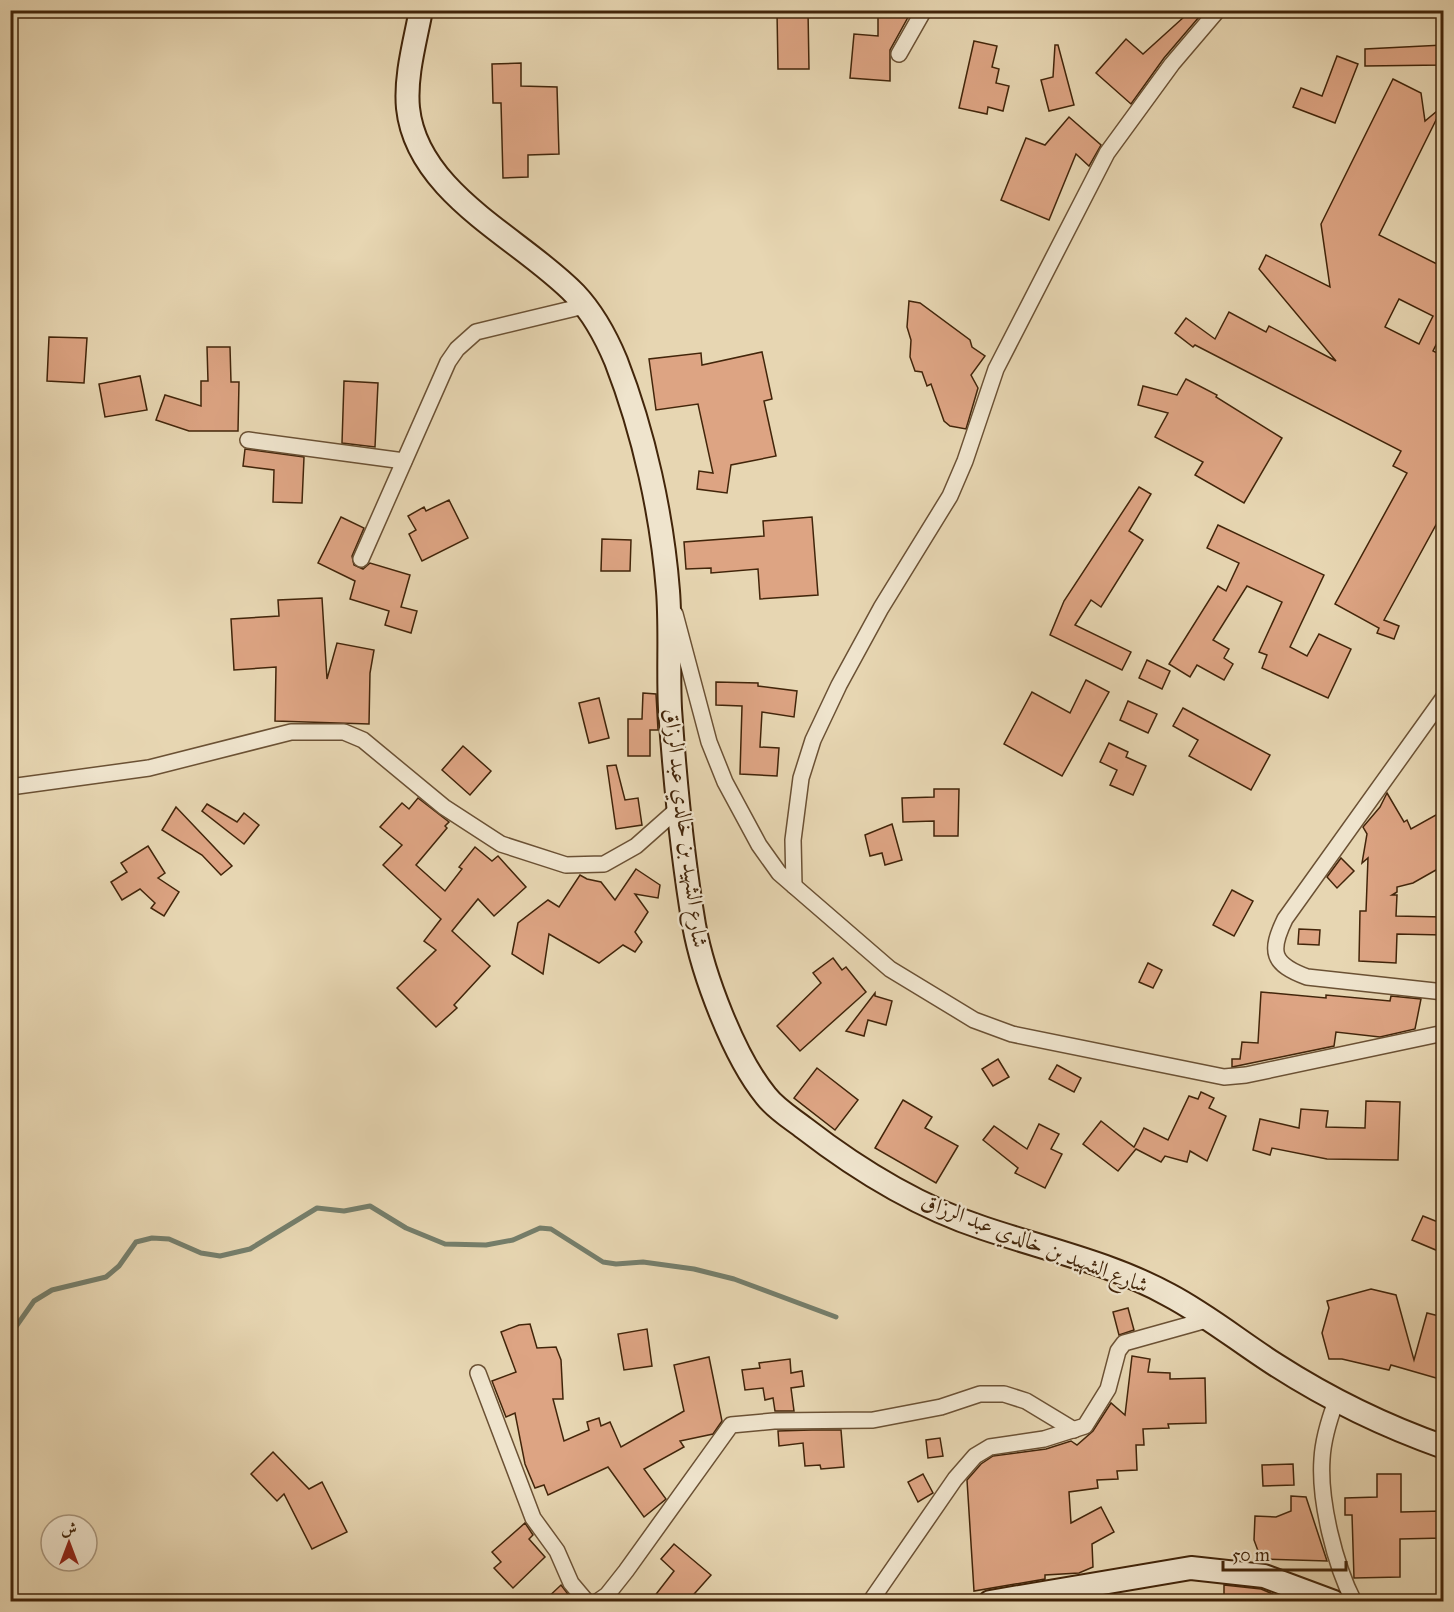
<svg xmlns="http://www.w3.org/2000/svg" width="1454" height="1612" viewBox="0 0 1454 1612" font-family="'IM FELL Great Primer',Amiri,serif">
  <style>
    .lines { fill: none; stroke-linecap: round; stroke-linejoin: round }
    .stream { stroke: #757e6b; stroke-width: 5 }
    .building { fill: #dda483; stroke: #42250a; stroke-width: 1.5; fill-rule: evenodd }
    .minor-casing { stroke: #6b5134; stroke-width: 18 }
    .secondary-casing { stroke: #42250a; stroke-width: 26 }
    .minor { stroke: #efe4cd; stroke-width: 15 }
    .secondary { stroke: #efe4cd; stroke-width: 22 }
    .labels { text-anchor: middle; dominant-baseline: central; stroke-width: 4.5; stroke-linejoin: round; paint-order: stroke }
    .street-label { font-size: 22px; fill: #42250a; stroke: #efe4cd }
  </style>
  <rect width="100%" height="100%" fill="#e7d6b2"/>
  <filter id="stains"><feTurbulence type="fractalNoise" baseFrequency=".00333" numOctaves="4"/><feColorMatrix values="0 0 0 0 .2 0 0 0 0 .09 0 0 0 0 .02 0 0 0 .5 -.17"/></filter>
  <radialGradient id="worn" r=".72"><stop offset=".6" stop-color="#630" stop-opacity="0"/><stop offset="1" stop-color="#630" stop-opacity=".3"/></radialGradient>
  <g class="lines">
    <path class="stream" d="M10,1335L34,1301L52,1290L106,1277L119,1266L136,1242L152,1238L169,1239L201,1253L220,1256L250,1249L317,1208L344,1211L370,1206L406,1228L445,1244L486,1245L513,1240L540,1228L551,1229L603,1262L616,1264L643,1262L694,1269L734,1279L836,1317"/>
  </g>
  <g class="building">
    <path d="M808,10L809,69H778L777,12Z"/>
    <path d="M878,10H912L890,50V81L850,78L854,34L878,36Z"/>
    <path d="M1180,10H1205L1164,58L1131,104L1096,73L1126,39L1143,54L1185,16Z"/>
    <path d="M974,41L997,46L992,67L999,69L996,83L1009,86L1003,111L988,107L987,114L959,108Z"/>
    <path d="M1055,45H1058L1074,105L1049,111L1041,80L1053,77Z"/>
    <path d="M1443,45V65L1365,66V49Z"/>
    <path d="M1337,56L1358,64L1335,123L1293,107L1301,88L1322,96Z"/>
    <path d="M521,63V86L557,87L559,154L528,155V177L503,178L501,103H493L492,64Z"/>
    <path d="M1393,79L1421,93L1425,121L1443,106L1379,235L1443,267V331L1433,351L1443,356V512L1384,620L1399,626L1394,639L1377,633L1379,628L1335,604L1407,473L1393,466L1401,451L1195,345L1193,347L1175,333L1186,318L1215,339L1229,312L1266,332L1269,326L1336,361L1259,269L1266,255L1330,287L1321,224ZM1399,299L1433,316L1419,344L1385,327Z"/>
    <path d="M1069,117L1101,145L1089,166L1076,154L1049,220L1001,200L1026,138L1045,145Z"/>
    <path d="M909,301L920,303L970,340L972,347L985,356L971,375L978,388L966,429L950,426L944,421L931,384L927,386L922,372L915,371L910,357L911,340L907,327Z"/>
    <path d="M49,337L87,338L84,383L47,381Z"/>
    <path d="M207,347H230L231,382H239L238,431H189L156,420L165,395L201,406V381H208Z"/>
    <path d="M762,352L772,399L764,401L776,456L731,465L727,493L697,489L699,471L713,473L698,404L656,410L649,359L701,353L702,365Z"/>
    <path d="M140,376L147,410L105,417L99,384Z"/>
    <path d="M1186,379L1217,395L1216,397L1282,438L1244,503L1195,475L1203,462L1155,437L1168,413L1138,405L1143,386L1177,395Z"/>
    <path d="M344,381L378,383L375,447L342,443Z"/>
    <path d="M245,449L304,457L302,503L273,502L274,470L243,466Z"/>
    <path d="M1139,487L1151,494L1129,531L1143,540L1101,607L1091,600L1075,625L1131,652L1122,670L1050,635L1064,601Z"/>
    <path d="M449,500L468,538L422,561L409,534L416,530L408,516L424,507L426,511Z"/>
    <path d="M341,517L364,528L352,556L354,565L363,569L370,563L410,575L401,607L417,611L411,633L385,625L389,611L350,599L355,581L318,563Z"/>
    <path d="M812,517L818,595L760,599L758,569L711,573V568L686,569L684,542L764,536L763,521Z"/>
    <path d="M1218,525L1324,575L1290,647L1307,656L1319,634L1351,649L1328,698L1262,668L1267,655L1259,652L1282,602L1247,586L1213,640L1229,649L1224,658L1233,664L1224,680L1197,665L1190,677L1169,664L1218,586L1226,591L1239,563L1207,548Z"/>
    <path d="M602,539L631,540L630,571H601Z"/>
    <path d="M322,598L327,679L337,643L374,650L370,673L369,724L275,721L276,667L234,670L231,619L279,616L278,600Z"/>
    <path d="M1147,660L1170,671L1162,689L1139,678Z"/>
    <path d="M1086,680L1109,692L1062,776L1004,744L1032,692L1070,713Z"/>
    <path d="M716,682L758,683V686L797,691L794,717L762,712L760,747L779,748L777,776L740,774L742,706L716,705Z"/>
    <path d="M643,693L656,694L658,730H650V756H628V719H642Z"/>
    <path d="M599,698L609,738L589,743L579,703Z"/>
    <path d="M1128,701L1157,714L1148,733L1120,720Z"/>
    <path d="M1183,708L1270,755L1251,790L1189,756L1198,740L1173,726Z"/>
    <path d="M1109,743L1128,752L1126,757L1146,766L1133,795L1110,785L1117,770L1100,762Z"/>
    <path d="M463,746L491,771L470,795L442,770Z"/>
    <path d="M616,765L625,800L638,798L642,825L616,829L607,766Z"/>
    <path d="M934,789H959L958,836H934V821L903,822L902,798L934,797Z"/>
    <path d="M1387,793L1404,822L1407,820L1411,829L1443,811V866L1413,883L1397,887V892L1392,895H1397L1396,916L1443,917V935L1397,934L1396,963L1359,961L1360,911H1366L1368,858L1362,863L1367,834L1363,827L1380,807Z"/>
    <path d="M418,798L449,822L445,826L447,828L416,865L445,891L462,869L459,867L475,847L492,861L498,856L526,887L494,916L478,899L452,931L490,966L454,1005L457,1008L436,1027L397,988L436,950L424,941L441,919L383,865L402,845L380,827L402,803L409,809Z"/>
    <path d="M207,804L237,822L244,813L259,825L244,844L202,811Z"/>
    <path d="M176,807L232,866L221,875L202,855L162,830Z"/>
    <path d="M892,824L902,860L885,865L882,853L870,856L865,835Z"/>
    <path d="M148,846L165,873L158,878L179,892L164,916L151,908L155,903L140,889L122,900L111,882L127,872L121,863Z"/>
    <path d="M1341,858L1354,871L1337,888L1327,877Z"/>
    <path d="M636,869L660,885L658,898L635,894L648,912L635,932L642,942L635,952L623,945L599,963L549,934L543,974L512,954L518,923L548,900L559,907L580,875L587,879L601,882L615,900Z"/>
    <path d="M1232,890L1253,901L1234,936L1213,925Z"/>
    <path d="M1299,929L1320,930L1319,945L1298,944Z"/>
    <path d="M833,958L842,970L846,967L866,992L800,1051L777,1026L821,983L813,973Z"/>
    <path d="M1148,963L1162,970L1153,988L1139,982Z"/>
    <path d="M1261,992L1326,998V995L1390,1001L1391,996L1421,999L1415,1029L1380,1037L1336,1032L1334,1046L1232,1067V1059H1240L1242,1042L1258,1043Z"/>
    <path d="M875,993V996L892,1001L886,1025L868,1020L864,1036L846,1031Z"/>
    <path d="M998,1059L1009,1077L993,1086L982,1069Z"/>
    <path d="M1057,1065L1081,1078L1074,1092L1049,1079Z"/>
    <path d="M817,1068L858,1100L835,1130L794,1098Z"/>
    <path d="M1201,1092L1214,1098L1209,1108L1226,1116L1207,1161L1190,1151L1187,1162L1165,1156L1161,1162L1136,1149L1118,1171L1083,1144L1101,1121L1134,1147L1144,1128L1168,1140L1189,1096L1198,1099Z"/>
    <path d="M903,1100L932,1117L925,1128L958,1146L936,1183L875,1148Z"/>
    <path d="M1366,1101L1400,1102L1398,1160L1327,1159L1272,1148L1270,1155L1253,1150L1260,1119L1299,1128L1301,1109L1328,1111L1326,1127L1365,1128Z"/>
    <path d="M1039,1124L1059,1134L1051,1149L1062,1154L1045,1188L1015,1173L1018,1168L983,1140L994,1126L1027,1149Z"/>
    <path d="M1423,1216L1443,1224V1253L1412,1240Z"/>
    <path d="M1371,1289L1396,1295L1414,1360L1427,1313L1443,1317V1380L1391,1365L1389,1370L1342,1359H1329L1322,1333L1329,1308L1327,1301Z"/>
    <path d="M1128,1308L1134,1330L1119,1335L1113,1312Z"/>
    <path d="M530,1324L537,1348L556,1347L561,1360L563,1399H553L564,1441L589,1430L587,1422L599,1418L601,1426L610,1422L621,1447L684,1411L674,1365L709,1357L722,1421L713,1434L680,1441L684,1447L644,1469L666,1499L644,1517L608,1467L548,1495L544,1485L535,1488L525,1464L515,1413L506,1417L492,1381L516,1372L501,1332L519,1325Z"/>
    <path d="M647,1329L652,1366L624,1370L618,1334Z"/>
    <path d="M1132,1356L1150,1359L1148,1372L1170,1373V1379L1205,1378L1206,1423L1168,1424L1169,1428L1143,1429L1144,1445H1136L1137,1470L1117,1471L1118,1479L1097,1480L1098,1488L1069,1492L1071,1523L1101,1507L1114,1532L1092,1544L1093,1567L1079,1573L1045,1575V1579L974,1591L967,1480L981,1464L993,1456L1046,1449L1071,1441L1077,1445L1093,1431L1111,1403L1125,1415Z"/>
    <path d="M790,1359L791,1373L802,1371L804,1386L791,1388L794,1411H775L773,1398L765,1400L763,1388L745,1390L742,1370L760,1368L759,1363Z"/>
    <path d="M812,1430H841L844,1467L821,1469L820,1465L805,1466L803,1443L779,1446L778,1431Z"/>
    <path d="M940,1438L943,1456L928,1458L926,1440Z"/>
    <path d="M273,1452L309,1489L322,1482L347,1532L312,1549L284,1494L277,1501L251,1474Z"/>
    <path d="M1293,1464L1294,1485L1263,1486L1262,1465Z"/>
    <path d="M923,1474L933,1493L918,1502L908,1482Z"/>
    <path d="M1377,1474H1401V1512L1443,1511V1538L1400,1539V1577L1354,1578L1352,1515H1345V1498L1377,1497Z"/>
    <path d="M1291,1496L1306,1497L1327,1561L1261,1559L1254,1540L1255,1516L1276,1517L1291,1511Z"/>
    <path d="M525,1523L533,1535L529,1539L545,1557L513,1588L494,1568L501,1562L492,1552Z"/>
    <path d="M674,1544L711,1575L687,1602H650L674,1571L661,1559Z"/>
    <path d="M561,1585L574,1602H543Z"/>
    <path d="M1224,1585L1261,1589L1273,1594V1602H1224Z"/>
  </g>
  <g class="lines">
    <g class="minor-casing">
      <g id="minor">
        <path d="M899,54L924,10"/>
        <path d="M248,440L404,461"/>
        <path d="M361,559L448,362L457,349L476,332L584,306"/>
        <path d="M675,614L709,742L725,782L759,845L779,873L890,969L974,1020L1012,1034L1224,1077L1246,1075L1444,1033"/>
        <path d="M1444,697L1285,919C1269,952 1272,964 1307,977L1444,992"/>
        <path d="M10,787L149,768L291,732H344L363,740L444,807L501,844L566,865L604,864L636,846L680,807"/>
        <path d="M794,886L793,840L801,778L813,740L839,685L881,608L950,496L965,461L996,369L1107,153L1172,64L1218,10"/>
        <path d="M478,1373L533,1518L557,1551L571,1583L587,1602"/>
        <path d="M1336,1401C1329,1420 1323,1439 1322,1459C1319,1501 1335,1565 1354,1602"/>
        <path d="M597,1602L607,1595L626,1571L731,1425L774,1421L873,1420L941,1407L980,1394H1004L1026,1401L1074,1430"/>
        <path d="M870,1602L955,1479L975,1456L990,1447L1044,1439L1085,1426L1108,1389L1118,1351L1124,1343L1210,1319"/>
      </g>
    </g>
    <g class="secondary-casing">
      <g id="secondary">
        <path d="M421,10C415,42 405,76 408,108C417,194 521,238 575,294C593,313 606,337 616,361C644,433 662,515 668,591C671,629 668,670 670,709C675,781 682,854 694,925C703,975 734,1057 766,1096C776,1109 791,1118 804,1128C857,1169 919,1207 983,1228C1045,1249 1111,1263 1169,1295C1207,1315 1240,1342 1276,1365C1329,1399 1384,1426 1444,1447"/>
        <path d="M990,1602L1191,1568L1264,1576L1334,1602"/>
      </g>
    </g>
    <use href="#minor" class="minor"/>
    <use href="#secondary" class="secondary"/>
  </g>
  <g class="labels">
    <g class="street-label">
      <text transform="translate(686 828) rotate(83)">شارع الشهيد بن خالدي عبد الرزاق</text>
      <text transform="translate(1035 1243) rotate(21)">شارع الشهيد بن خالدي عبد الرزاق</text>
    </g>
  </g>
  <rect width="1454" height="1612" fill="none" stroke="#e7d6b2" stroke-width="36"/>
  <rect x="12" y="12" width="1430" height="1588" fill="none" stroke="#42250a" stroke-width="3"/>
  <rect x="18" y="18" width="1418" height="1576" fill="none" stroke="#42250a" stroke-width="1.5"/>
  <g transform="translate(69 1543)"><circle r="28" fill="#efe4cd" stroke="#aa987f" stroke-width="1.5"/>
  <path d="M0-4.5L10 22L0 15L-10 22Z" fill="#8f2418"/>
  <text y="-9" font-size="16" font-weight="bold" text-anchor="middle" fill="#42250a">ش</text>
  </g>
  <path d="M1223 1561v9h123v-9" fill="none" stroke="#42250a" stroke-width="3"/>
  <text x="1232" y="1561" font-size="18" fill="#42250a" stroke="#efe4cd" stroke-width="4.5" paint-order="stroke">50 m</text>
  <rect width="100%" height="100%" filter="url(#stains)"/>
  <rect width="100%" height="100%" fill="url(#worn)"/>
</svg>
